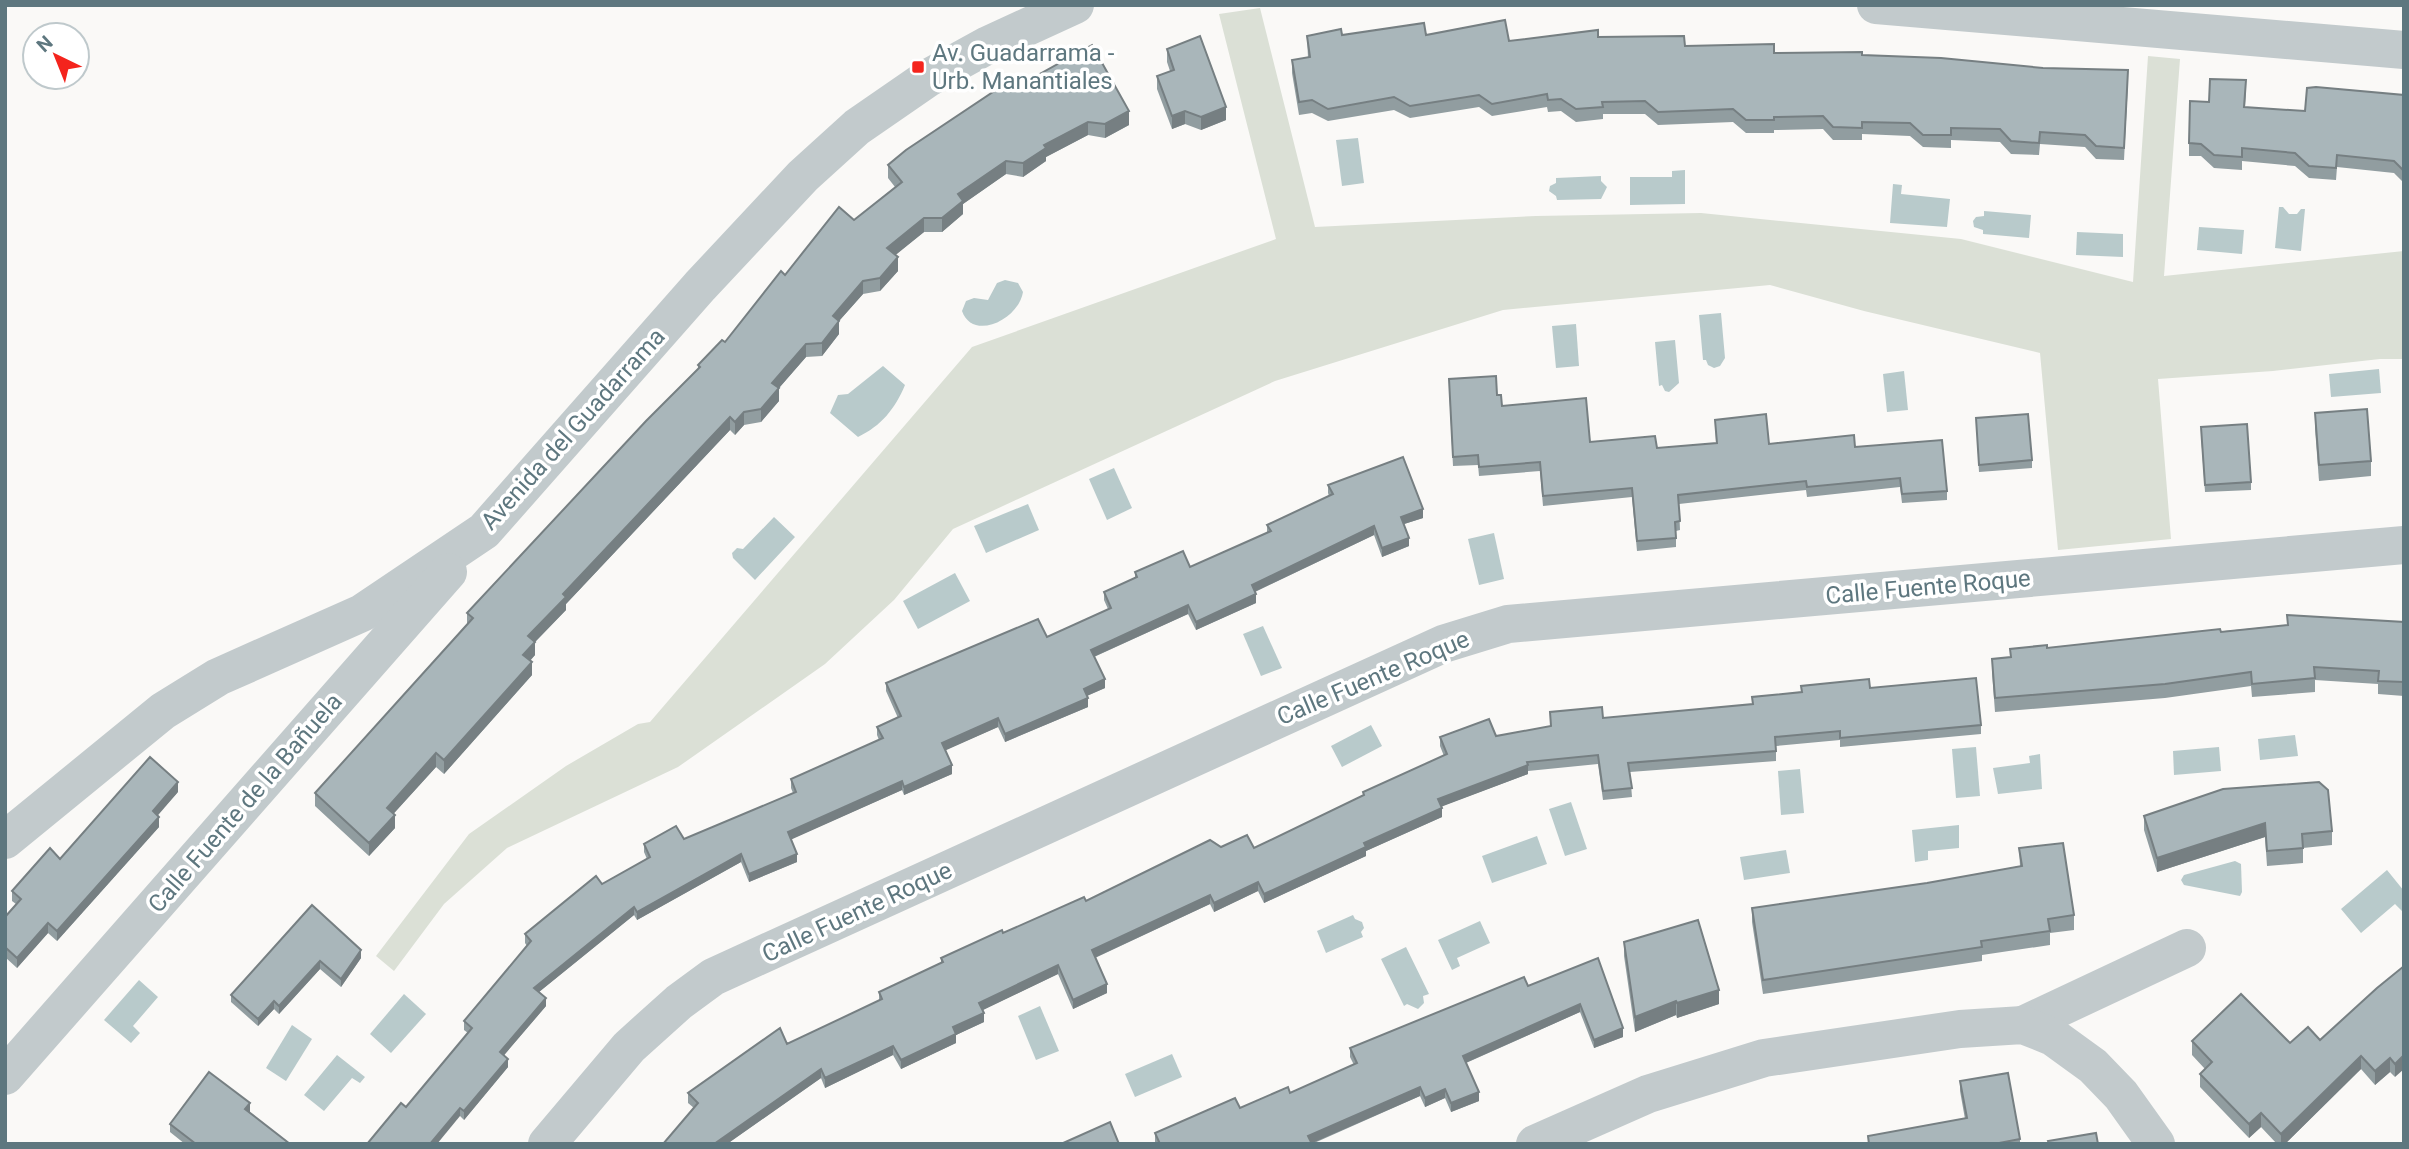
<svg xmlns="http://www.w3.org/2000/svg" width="2409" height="1149" viewBox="0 0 2409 1149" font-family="Roboto,sans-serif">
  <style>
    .green { fill: #dbe0d6 }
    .water { fill: #b8cacb }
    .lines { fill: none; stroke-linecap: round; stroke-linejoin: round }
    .minor { stroke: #c2cacc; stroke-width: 38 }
    .wall { fill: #919da0 }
    .shaded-wall { fill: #767f82 }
    .building { fill: #a9b6ba; stroke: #767f82; stroke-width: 2 }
    .poi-dot { fill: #f4241d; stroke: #fff; stroke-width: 2.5 }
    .labels { text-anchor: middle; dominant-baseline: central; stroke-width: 7; stroke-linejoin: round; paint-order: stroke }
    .poi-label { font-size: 24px; fill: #5e777f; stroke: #fff; text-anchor: start }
    .street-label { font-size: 24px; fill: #5e777f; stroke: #fff }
  </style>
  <rect width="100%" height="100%" fill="#faf9f7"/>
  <path class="green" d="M1260,8L1315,227L1536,216L1701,213L1961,239L2133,282L2148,56L2180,59L2164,276L2404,251V359H2380L2273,371L2158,379L2171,539L2058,550L2040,353L1864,311L1770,285L1503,310L1275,381L953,529L894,600L825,664L678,767L507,848L444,904L394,971L376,956L469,834L566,766L638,724L650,722L972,347L1276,239L1219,14Z"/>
  <g class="water">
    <path d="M1358,138L1364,183L1342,186L1336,140Z"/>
    <path d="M1685,170V204L1630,205V177H1672V171Z"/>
    <path d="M1601,176V181L1607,187L1601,199L1557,200L1556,196L1549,191L1550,186L1556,183V178Z"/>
    <path d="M1893,184L1902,185L1901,194L1950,199L1947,227L1890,223Z"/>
    <path d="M2279,207H2283L2289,214H2297L2301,209H2305L2301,251L2275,248Z"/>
    <path d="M1984,211L2031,215L2029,238L1983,234V230L1974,227L1973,221L1976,217L1984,216Z"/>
    <path d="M2199,227L2244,230L2242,254L2197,250Z"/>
    <path d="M2077,232L2123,234V257L2076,255Z"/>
    <path d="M1005,280L1018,283L1023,292C1019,319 973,342 962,311L966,301L974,298L988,300L997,283Z"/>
    <path d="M1721,313L1725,358L1720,366L1714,368L1708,365L1706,360H1703L1699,315Z"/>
    <path d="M1576,324L1579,366L1556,368L1552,326Z"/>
    <path d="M1675,340L1679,383L1669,392L1665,391L1662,385L1659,386L1655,342Z"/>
    <path d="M883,366L905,385C895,409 881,426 858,437L830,413L838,395L848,394Z"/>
    <path d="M2379,369L2381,393L2331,397L2329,374Z"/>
    <path d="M1904,371L1908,410L1887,412L1883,374Z"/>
    <path d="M1114,468L1132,508L1107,520L1089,479Z"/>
    <path d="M1028,504L1039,530L986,553L974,526Z"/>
    <path d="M774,517L795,537L755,580L733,558L732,553L737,548L743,549Z"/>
    <path d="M1494,533L1504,579L1479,585L1468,539Z"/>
    <path d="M955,573L970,601L918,629L903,601Z"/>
    <path d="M1263,626L1282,668L1261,676L1243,634Z"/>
    <path d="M1371,725L1382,746L1342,767L1331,746Z"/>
    <path d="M2295,735L2298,756L2260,760L2258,739Z"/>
    <path d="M1976,747L1980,796L1956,798L1952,749Z"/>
    <path d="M2219,747L2221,771L2174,775L2173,751Z"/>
    <path d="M2040,754L2042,789L1998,794L1993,768L2030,763L2029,756Z"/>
    <path d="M1800,769L1804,813L1781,815L1778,771Z"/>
    <path d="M1571,802L1587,849L1565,856L1549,809Z"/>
    <path d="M1959,825V848L1928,851V860L1915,862L1912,830Z"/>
    <path d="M1537,836L1547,864L1492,883L1482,856Z"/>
    <path d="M1786,850L1790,873L1744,880L1740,857Z"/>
    <path d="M2235,861L2241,864L2242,892L2240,896L2184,885L2181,880L2184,875Z"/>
    <path d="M2387,870L2404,891V913L2395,904L2361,933L2341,909Z"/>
    <path d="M1353,915L1355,919L1362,922L1364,928L1361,932L1363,937L1326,953L1317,931Z"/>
    <path d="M1480,921L1490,943L1457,958L1460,966L1452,970L1438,940Z"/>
    <path d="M1406,947L1429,994L1423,996L1424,1003L1418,1009L1407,1004L1404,1006L1381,959Z"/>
    <path d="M139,980L158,997L133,1026L140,1033L131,1043L104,1020Z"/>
    <path d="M404,994L426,1014L391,1053L370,1034Z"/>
    <path d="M1040,1006L1059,1051L1036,1060L1018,1016Z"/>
    <path d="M292,1025L312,1039L286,1081L266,1068Z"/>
    <path d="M1172,1054L1182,1077L1135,1097L1125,1074Z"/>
    <path d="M337,1055L365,1077L360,1083L352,1078L324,1111L304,1095Z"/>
  </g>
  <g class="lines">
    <g class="minor">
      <path d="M1876,5L2404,50"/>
      <path d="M5,840L163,711L218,677L362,613L484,531L700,286L803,176L857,127L928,78L988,45L1075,5"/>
      <path d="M2023,1025L2187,948"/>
      <path d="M5,1076L448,572"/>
      <path d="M547,1144L629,1047L679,1002L713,977L1443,644L1508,624L2404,545"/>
      <path d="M1535,1144L1648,1094L1764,1058L1960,1029L2023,1025L2053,1037L2093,1066L2121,1095L2156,1144"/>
    </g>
  </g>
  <g class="wall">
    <path d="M1426,35L1509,41L1598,37L1774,53L1862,55L2128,83L2124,160L2096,159L2085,147L2040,144L2039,155L2011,154L2000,142L1951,140V148L1923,147L1910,136L1862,134V140H1833L1823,129L1774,130V133H1746L1733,122L1658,125L1645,114H1603V119L1576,122L1561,111L1548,112L1547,107L1492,116L1479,107L1410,118L1394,110L1328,121L1312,113L1299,115L1292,73V60L1308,58L1307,36Z"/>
    <path d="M1167,49L1226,120L1201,130L1185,124L1172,129L1157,89V76L1170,71L1167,62Z"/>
    <path d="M1009,91L1129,125L1105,138L1088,135L1046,157V161L1023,177L1006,174L963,204V214L942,232H924L895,255L898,271L880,291L863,294L839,321V334L822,356L806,357L779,388V401L761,422L744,425L735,435L730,430L566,604V610L535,642V655L530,661L532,675L444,774L436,767L393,814L395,828L369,856L315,806V793L467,624V613L698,369V365L725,342L785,275L895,187L888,178V165Z"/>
    <path d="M2246,92L2245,107L2305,111L2404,95V183L2394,173L2337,167L2336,180L2309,178L2295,166L2242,161V170L2214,168L2201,156H2189V143L2209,102Z"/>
    <path d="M1449,388L1497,395L1502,406L1590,442L1657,448L1716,443L1715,420L1769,444L1855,447L1947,491V500L1902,503L1900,487L1807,497L1806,490L1679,504L1680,530L1676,531V547L1637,551L1632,497L1543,506L1540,471L1479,476L1478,465L1453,466Z"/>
    <path d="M2315,413L2371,461V476L2319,481L2315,428Z"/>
    <path d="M1976,418L2032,460V468L1979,472Z"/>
    <path d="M2201,435L2251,482V490L2205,492Z"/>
    <path d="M1328,485L1423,518L1404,524L1409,546L1382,557L1374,535L1255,592L1256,603L1196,630L1188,614L1094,657L1105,688L1087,696L1088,707L1005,742L998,727L945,750L952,774L904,795L902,790L791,839L797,862L749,882L741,862L637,920L634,915L539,992L546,1006L504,1055L508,1067L464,1120L460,1116L406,1107L468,1033L464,1030V1021L527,946L525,943V934L602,884L647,859L644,852V844L684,839L793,793L791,788V779L879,740L877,735V727L898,718L886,691V683L1047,637L1108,609L1104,600V592L1135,578V572L1190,567L1267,533V525L1329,496L1328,493Z"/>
    <path d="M2287,615L2404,622V696L2378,694V684L2315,680V692L2252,697L2251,686L2165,698L1995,712L1992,672V659L2010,657L2047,648L2287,625Z"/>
    <path d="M1870,688L1981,725V734L1840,747V740L1776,746V761L1630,772L1632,797L1603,800L1598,764L1528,771V774L1442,806V817L1366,851V856L1264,903L1258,891L1214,912L1210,904L1095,958L1107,993L1073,1009L1058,974L982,1010L984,1022L956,1035V1043L901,1069L893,1055L825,1088L821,1078L727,1144H663L694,1108L688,1103V1093L787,1044L879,1001V992L941,963V958L1221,847L1254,848L1363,795V792L1444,756L1440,746V737L1496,736L1550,726V712L1603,718L1752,704V697Z"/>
    <path d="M178,792L157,815L159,827L57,941L48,933L17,968L5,957V917L16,904L12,901V891L60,859Z"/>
    <path d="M2144,816L2332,831V845L2303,848V863L2267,866L2265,837L2157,872L2144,830Z"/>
    <path d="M2019,848L2074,915V930L2050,933V945L1982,955V961L1763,994L1752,922V908L1927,883L2020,866Z"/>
    <path d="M312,905L361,958L341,987L320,969L279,1014L274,1009L258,1026L231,1002V995Z"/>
    <path d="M1624,942L1719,1004L1677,1018L1676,1015L1635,1032L1624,956Z"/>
    <path d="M1598,958L1623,1037L1594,1048L1580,1012L1466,1063L1479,1101L1451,1112L1445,1098L1425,1107L1420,1096L1312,1144H1156L1155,1142V1133L1290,1093L1354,1065L1350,1057V1048L1528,986Z"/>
    <path d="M2404,966L2395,1077L2390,1072L2375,1085L2361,1069L2285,1144H2277L2261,1127L2249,1138L2200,1087V1074L2205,1069L2192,1055V1041L2290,1043L2320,1040Z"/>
    <path d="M1960,1081L2020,1139V1144H1868V1136L1965,1119L1960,1091Z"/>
    <path d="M249,1112L290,1144H185L170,1132V1124L250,1112Z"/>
  </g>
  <g class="shaded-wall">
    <path d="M1226,107V120L1201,130V117Z"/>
    <path d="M1129,111V125L1105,138V124Z"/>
    <path d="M1185,111V124L1172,129V116Z"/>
    <path d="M1088,122V135L1046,157V161L1023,177V163L1044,145Z"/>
    <path d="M1006,161V174L963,204V214L942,232V218L958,194Z"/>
    <path d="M924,218V232L887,262V248Z"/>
    <path d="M898,257V271L880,291V278Z"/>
    <path d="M863,281V294L839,321V334L822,356V343L833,316Z"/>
    <path d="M806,344V357L779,388V401L761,422V409L772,383Z"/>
    <path d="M744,412V425L735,435V422Z"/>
    <path d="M730,417V430L566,604V610L535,642V655L523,668V655L528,636L563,594Z"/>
    <path d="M1423,509V518L1401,525V517Z"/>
    <path d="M1374,526V535L1252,593V585Z"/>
    <path d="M1409,538V546L1382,557V548Z"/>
    <path d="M1256,594V603L1196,630V622Z"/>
    <path d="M1188,605V614L1091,658V650Z"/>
    <path d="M532,662V675L444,774V760Z"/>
    <path d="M1105,679V688L1084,697V689Z"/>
    <path d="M1088,698V707L1005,742V734Z"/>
    <path d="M998,718V727L942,752V743Z"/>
    <path d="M436,753V767L387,821V808Z"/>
    <path d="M952,765V774L904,795V787Z"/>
    <path d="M1528,765V774L1438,808V799Z"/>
    <path d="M902,781V790L788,841V832Z"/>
    <path d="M178,782V792L153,821V811Z"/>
    <path d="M1442,808V817L1366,851V856L1264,903V894L1364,843Z"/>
    <path d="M395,815V828L369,856V843Z"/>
    <path d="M159,817V827L57,941V931Z"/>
    <path d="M2265,823V837L2157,872V858Z"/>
    <path d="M741,854V862L637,920V912Z"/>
    <path d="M797,854V862L749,882V874Z"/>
    <path d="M1258,882V891L1214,912V903Z"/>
    <path d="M1210,895V904L1092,959V950Z"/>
    <path d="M634,907V915L534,996V988Z"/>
    <path d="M48,923V933L17,968V958Z"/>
    <path d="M361,950V958L341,987V979Z"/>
    <path d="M320,961V969L279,1014V1006Z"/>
    <path d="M1058,965V974L979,1012V1003Z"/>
    <path d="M1107,984V993L1073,1009V1000Z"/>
    <path d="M1719,990V1004L1677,1018V1003Z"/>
    <path d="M546,998V1006L500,1060V1052Z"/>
    <path d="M274,1001V1009L258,1026V1019Z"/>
    <path d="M1676,1001V1015L1635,1032V1017Z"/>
    <path d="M1580,1004V1012L1463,1064V1056Z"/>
    <path d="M984,1013V1022L956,1035V1043L901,1069V1060L953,1027Z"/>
    <path d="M1623,1028V1037L1594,1048V1040Z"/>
    <path d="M893,1046V1055L825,1088V1078Z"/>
    <path d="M2404,1055V1069L2395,1077V1064Z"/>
    <path d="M2361,1056V1069L2285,1144H2281V1134Z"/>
    <path d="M2390,1058V1072L2375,1085V1071Z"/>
    <path d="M508,1059V1067L464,1120V1111Z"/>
    <path d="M821,1069V1078L727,1144H714Z"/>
    <path d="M1420,1087V1096L1310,1144L1308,1136Z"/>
    <path d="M1445,1089V1098L1425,1107V1098Z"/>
    <path d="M1479,1092V1101L1451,1112V1103Z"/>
    <path d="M250,1103V1112L245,1118V1109Z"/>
    <path d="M460,1108V1116L437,1144H430Z"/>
    <path d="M2261,1113V1127L2249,1138V1124Z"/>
  </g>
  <g class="building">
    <path d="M1505,20L1509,41L1598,30V37L1684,36L1685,46L1774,44V53L1862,52V55L1941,58L2043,68L2128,70L2124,148L2096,146L2085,135L2040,132L2039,143L2011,141L2000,129L1951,128V135H1923L1910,123L1862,122V128L1833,127L1823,116L1774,117V120H1746L1733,109L1658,112L1645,101L1602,102L1603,107L1576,109L1561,99L1548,100L1547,94L1492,104L1479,95L1410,106L1394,97L1328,109L1312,100L1299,102L1292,60L1310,57L1307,36L1341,29L1342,35L1424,23L1426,35Z"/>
    <path d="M1200,36L1226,107L1201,117L1185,111L1172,116L1157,76L1174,70L1167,49Z"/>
    <path d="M1092,45L1129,111L1105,124L1088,122L1044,145L1046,148L1023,163L1006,161L958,194L963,201L942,218H924L887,248L898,257L880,278L863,281L833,316L839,321L822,343L806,344L772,383L779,388L761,409L744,412L735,422L730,417L563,594L566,597L528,636L535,642L523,655L532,662L444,760L436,753L387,808L395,815L369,843L315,793L473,618L467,613L646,421L700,367L698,365L722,340L725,342L781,271L785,275L839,207L854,220L902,182L888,165L906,150L1005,84L1009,91Z"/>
    <path d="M2210,79L2246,80L2244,107L2305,111L2307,88L2316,87L2404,95V171L2394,161L2337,155L2336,168L2309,166L2295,153L2242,148V157L2214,155L2201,144L2189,143L2190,101L2209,102Z"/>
    <path d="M1496,376L1497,395H1501L1502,406L1586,398L1590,442L1655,436L1657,448L1717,443L1715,420L1766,414L1769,444L1854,435L1855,447L1942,440L1947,491L1902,494L1900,478L1807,487L1806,481L1678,495L1680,521L1675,522L1676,538L1637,541L1632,488L1543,496L1540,462L1479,467L1478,455L1453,457L1449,379Z"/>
    <path d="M2367,409L2371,461L2319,465L2315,413Z"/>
    <path d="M2028,414L2032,460L1979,465L1976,418Z"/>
    <path d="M2247,424L2251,482L2205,485L2201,427Z"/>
    <path d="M1403,457L1423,509L1401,517L1409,538L1382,548L1374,526L1252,585L1256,594L1196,622L1188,605L1091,650L1105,679L1084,689L1088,698L1005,734L998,718L942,743L952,765L904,787L902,781L788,832L797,854L749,874L741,854L637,912L634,907L534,988L546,998L500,1052L508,1059L464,1111L460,1108L430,1144H367L401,1103L406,1107L472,1028L464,1021L531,941L525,934L596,876L602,884L650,857L644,844L676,826L684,839L796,792L791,779L883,738L877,727L901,716L886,683L1038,619L1047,637L1111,608L1104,592L1137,577L1135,572L1183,551L1190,567L1271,531L1267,525L1333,494L1328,485Z"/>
    <path d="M2287,615L2404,622V682L2378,681L2379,671L2314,667L2315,678L2252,684L2251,672L2165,684L1995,698L1992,659L2011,657L2010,649L2047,645V648L2220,629L2221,632L2288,625Z"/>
    <path d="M1976,678L1981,725L1840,738V731L1775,737L1776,751L1628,763L1632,788L1603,791L1598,755L1527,762L1528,765L1438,799L1442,808L1364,843L1366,847L1264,894L1258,882L1214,903L1210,895L1092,950L1107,984L1073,1000L1058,965L979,1003L984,1013L953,1027L956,1034L901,1060L893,1046L825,1078L821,1069L714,1144H663L698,1103L688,1093L780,1028L787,1044L882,999L879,992L943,962L941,958L1002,930L1003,933L1084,897L1086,901L1210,840L1221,847L1247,835L1254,848L1364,795L1363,792L1447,754L1440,737L1489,719L1496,736L1551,726L1550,712L1602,707L1603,718L1753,704L1752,697L1802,692L1801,686L1869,679L1870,688Z"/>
    <path d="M150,757L178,782L153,811L159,817L57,931L48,923L17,958L5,947V917L21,899L12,891L50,848L60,859Z"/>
    <path d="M2319,782L2328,790L2332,831L2302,834L2303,848L2267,851L2265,823L2157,858L2144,816L2223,789Z"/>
    <path d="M2063,843L2074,915L2048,919L2050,931L1981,941L1982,947L1763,980L1752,908L1927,883L2022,866L2019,848Z"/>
    <path d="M312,905L361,950L341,979L320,961L279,1006L274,1001L258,1019L231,995Z"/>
    <path d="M1698,920L1719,990L1677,1003L1676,1001L1635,1017L1624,942Z"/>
    <path d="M1598,958L1623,1028L1594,1040L1580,1004L1463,1056L1479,1092L1451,1103L1445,1089L1425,1098L1420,1087L1308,1136L1312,1144H1160L1155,1133L1235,1098L1240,1108L1288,1087L1290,1093L1357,1063L1350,1048L1524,977L1528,986Z"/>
    <path d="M2404,966V1055L2395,1064L2390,1058L2375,1071L2361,1056L2281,1134L2261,1113L2249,1124L2200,1074L2212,1062L2192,1041L2241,994L2290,1043L2308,1027L2320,1040L2377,988Z"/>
    <path d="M209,1072L250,1103L245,1109L290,1144H196L170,1124Z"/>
    <path d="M2008,1073L2020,1139L1994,1144H1869L1868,1136L1967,1118L1960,1081Z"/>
    <path d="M1110,1122L1119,1144H1061Z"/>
    <path d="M2096,1133L2098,1144H2049L2048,1141Z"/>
  </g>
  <rect class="poi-dot" x="911" y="60" width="14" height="14" rx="3.5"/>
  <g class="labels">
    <g class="poi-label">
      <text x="932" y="53">Av. Guadarrama -<tspan x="932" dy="28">Urb. Manantiales</tspan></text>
    </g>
    <g class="street-label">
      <text transform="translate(573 429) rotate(-48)">Avenida del Guadarrama</text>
      <text transform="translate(1928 587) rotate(-5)">Calle Fuente Roque</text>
      <text transform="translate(1373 678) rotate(-23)">Calle Fuente Roque</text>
      <text transform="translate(245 803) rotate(-49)">Calle Fuente de la Bañuela</text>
      <text transform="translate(857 912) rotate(-25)">Calle Fuente Roque</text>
    </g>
  </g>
  <rect width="2409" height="1149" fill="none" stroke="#5e777f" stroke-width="14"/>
  <g transform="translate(56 56) rotate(317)"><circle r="33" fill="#ffffff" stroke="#bfc9cc" stroke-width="2"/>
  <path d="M0-5L12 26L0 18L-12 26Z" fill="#f4241d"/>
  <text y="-10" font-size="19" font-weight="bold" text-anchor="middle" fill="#5e777f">N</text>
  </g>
</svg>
